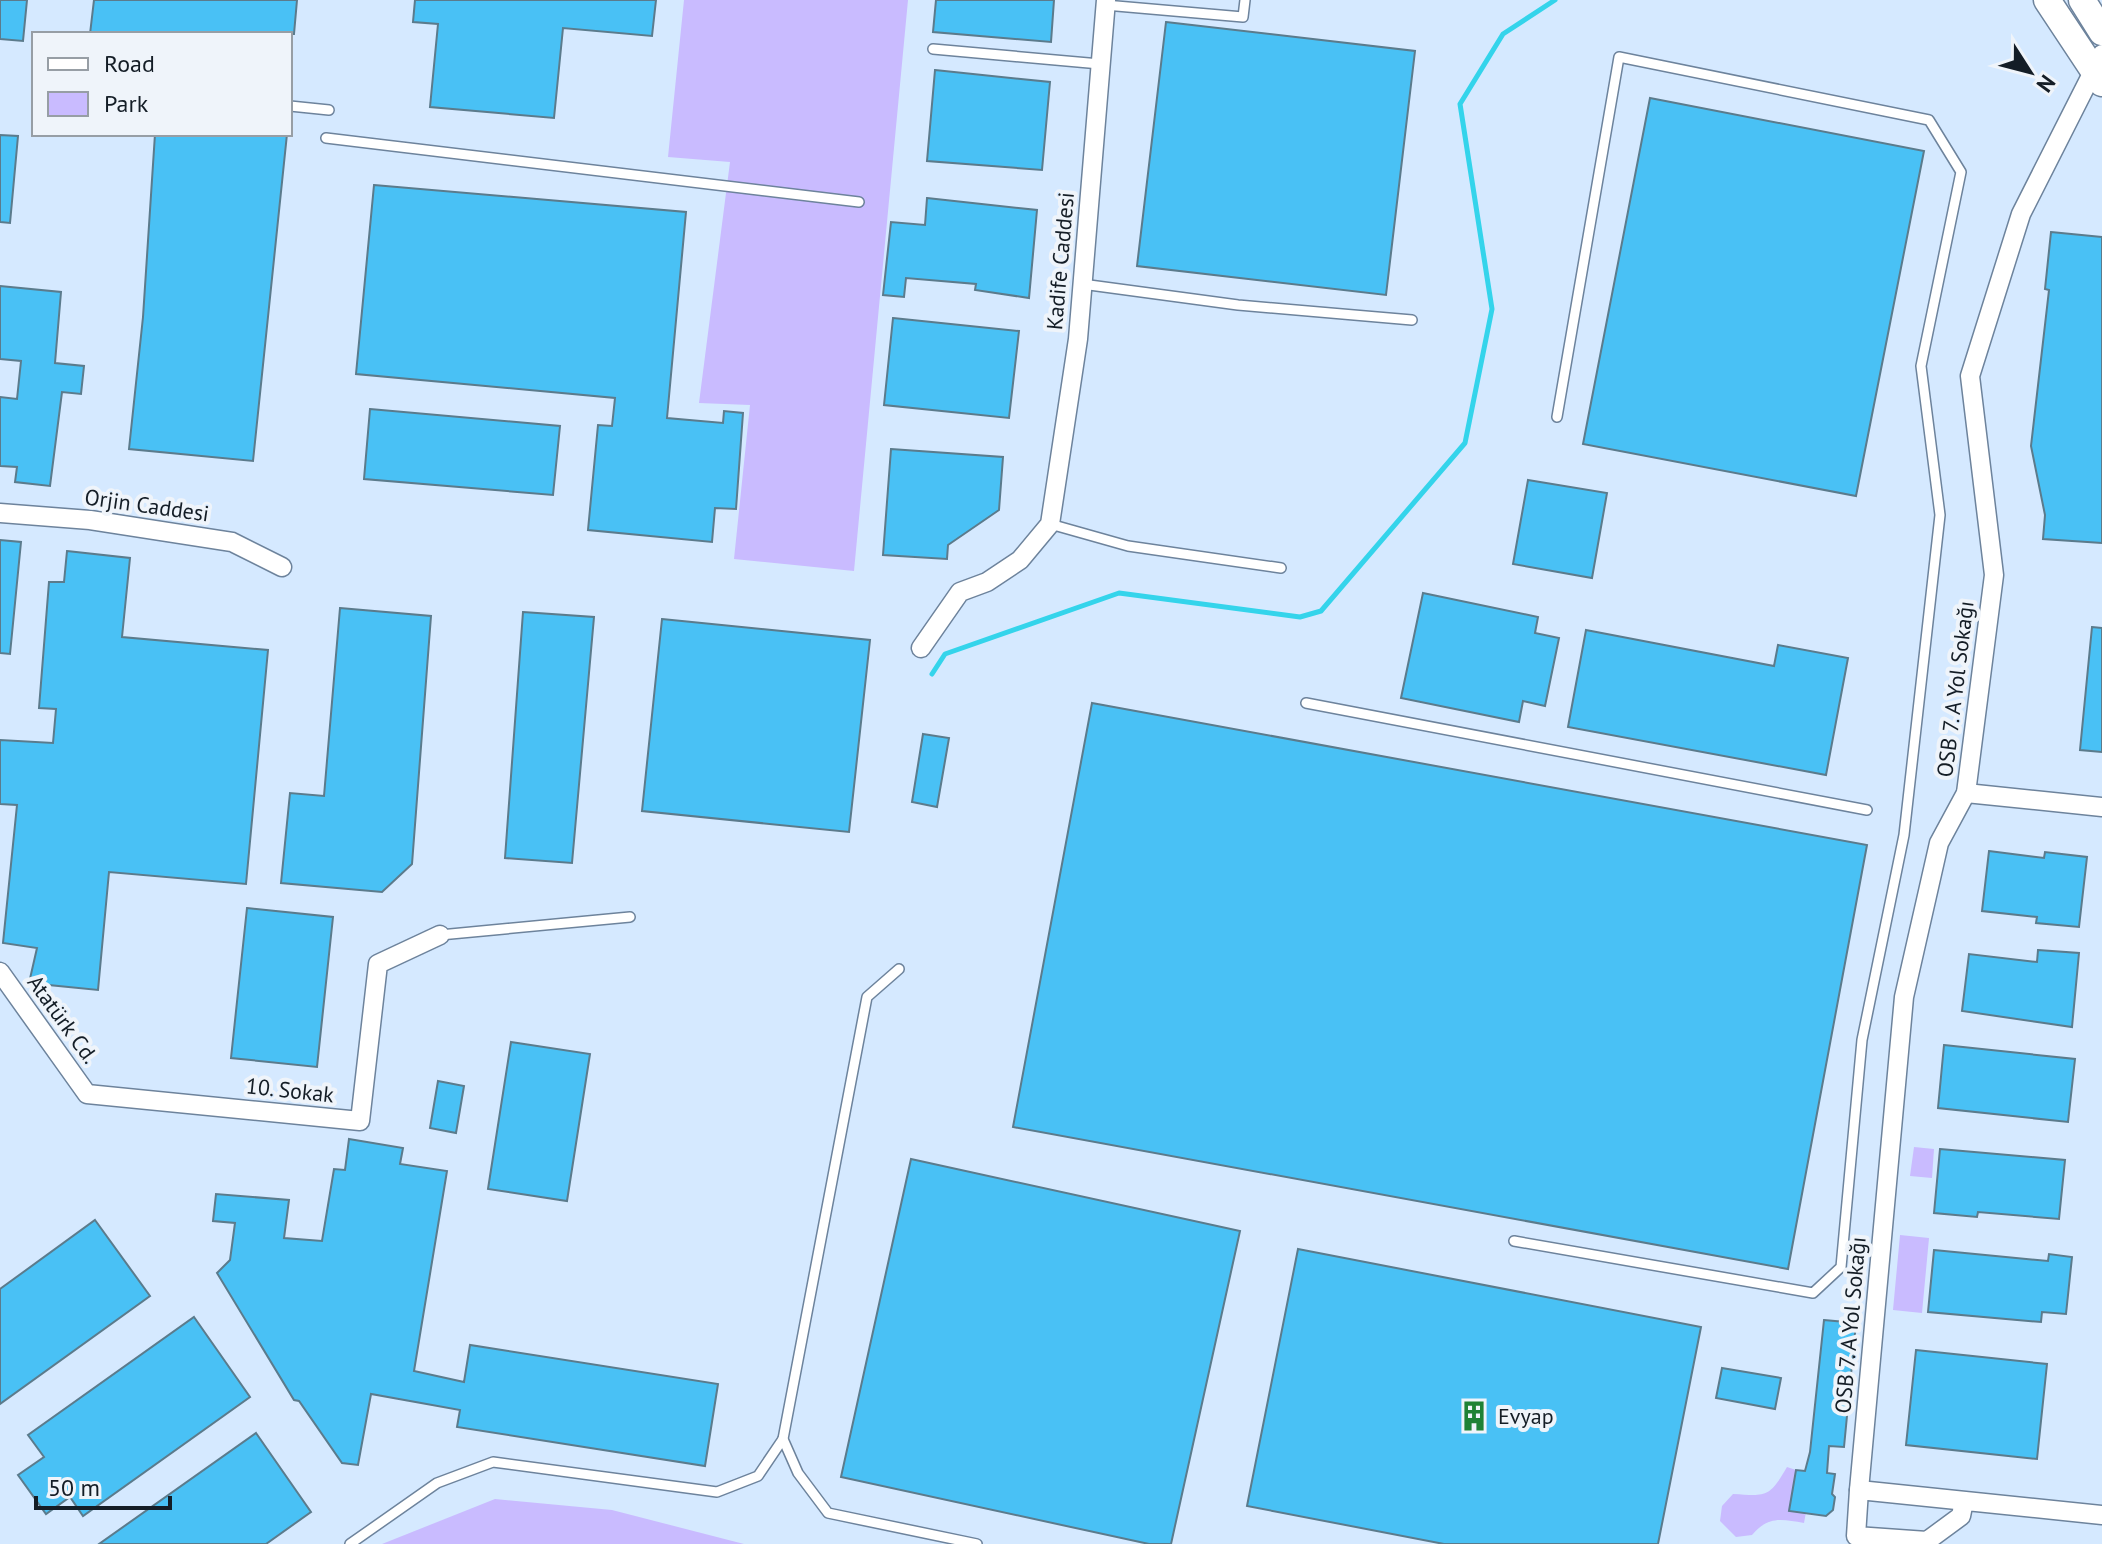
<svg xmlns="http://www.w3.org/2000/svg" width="2102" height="1544" viewBox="0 0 2102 1544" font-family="'PT Sans',sans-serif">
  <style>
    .green { fill: #c9bbff }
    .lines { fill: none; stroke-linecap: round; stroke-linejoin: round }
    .stream { stroke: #34d4eb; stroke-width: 5 }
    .building { fill: #49c1f5; stroke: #5b7b8c; stroke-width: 2 }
    .lane-casing { stroke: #6d839c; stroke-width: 12 }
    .street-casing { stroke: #6d839c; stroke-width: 21 }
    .secondary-casing { stroke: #6d839c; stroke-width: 29 }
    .lane { stroke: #fff; stroke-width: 9 }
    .street { stroke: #fff; stroke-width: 18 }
    .secondary { stroke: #fff; stroke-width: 26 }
    .labels { text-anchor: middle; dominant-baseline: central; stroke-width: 8; stroke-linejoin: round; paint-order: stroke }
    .street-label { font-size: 22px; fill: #141d26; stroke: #eff4fa }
    .poi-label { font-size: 22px; fill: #141d26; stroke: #eff4fa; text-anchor: start }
  </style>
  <rect width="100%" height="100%" fill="#d5e9ff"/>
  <g class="green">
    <path d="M684,0H908L854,571L734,559L750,405L699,403L730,162L668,157Z"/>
    <path d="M1914,1147L1934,1149L1932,1178L1910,1176Z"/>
    <path d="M1900,1235L1929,1238L1922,1313L1893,1310Z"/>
    <path d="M1787,1467L1796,1470L1806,1512L1804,1523C1781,1519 1768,1516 1752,1535L1736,1537L1720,1521L1722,1506L1733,1494C1767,1496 1769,1498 1787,1467Z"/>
    <path d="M495,1499L612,1510L744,1544H382Z"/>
  </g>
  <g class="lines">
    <path class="stream" d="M932,674L945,654L1119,593L1300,617L1321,611L1465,443L1492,309L1460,104L1503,34L1555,0"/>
  </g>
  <g class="building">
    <path d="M0,0H27L23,41L0,39Z"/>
    <path d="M94,0H297L294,34H90Z"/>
    <path d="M415,0H656L652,36L563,28L554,118L430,107L438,24L413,22Z"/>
    <path d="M936,0H1054L1051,42L933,32Z"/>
    <path d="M1166,22L1415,51L1386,295L1137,266Z"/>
    <path d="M935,70L1050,82L1042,170L927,161Z"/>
    <path d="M1650,98L1924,151L1856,496L1583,444Z"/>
    <path d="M155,134H287L253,461L129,449L143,317Z"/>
    <path d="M0,135L18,136L10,223L0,222Z"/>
    <path d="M374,185L686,212L667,418L723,423L724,411L743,413L736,509L715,508L712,542L588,530L598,425L612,426L615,398L356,374Z"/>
    <path d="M927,198L1037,210L1029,298L975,290L976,284L906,278L904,297L883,295L891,222L925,225Z"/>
    <path d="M2051,232L2102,237V543L2043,539L2045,515L2031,446L2049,290L2045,289Z"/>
    <path d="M0,286L61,292L55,363L84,366L81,394L62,392L50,486L15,482L17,467L0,466V397L17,399L21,361L0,359Z"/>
    <path d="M893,318L1019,331L1009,418L884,405Z"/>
    <path d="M370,409L560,426L553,495L364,479Z"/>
    <path d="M891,449L1003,457L999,510L948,545L947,559L883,555Z"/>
    <path d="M1528,480L1607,493L1592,578L1513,564Z"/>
    <path d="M0,540L21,542L10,654L0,653Z"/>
    <path d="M67,551L130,558L122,637L268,650L246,884L109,872L98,990L29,983L37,948L3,943L17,805L0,804V740L53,743L56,709L39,708L49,582H64Z"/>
    <path d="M1423,593L1538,617L1535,633L1559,638L1545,706L1523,701L1519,722L1401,698Z"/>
    <path d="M340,608L431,616L412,864L382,892L281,883L290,793L324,796Z"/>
    <path d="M523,612L594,617L572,863L505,858Z"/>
    <path d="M662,619L870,640L849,832L642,811Z"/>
    <path d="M2092,627L2102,628V752L2080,750Z"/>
    <path d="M1586,630L1774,666L1778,645L1848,658L1826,775L1568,727Z"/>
    <path d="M1092,703L1867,845L1788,1269L1013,1127Z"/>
    <path d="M923,734L949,738L937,807L912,802Z"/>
    <path d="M1989,851L2044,858L2045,852L2087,857L2079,927L2036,923L2037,917L1982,911Z"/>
    <path d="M247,908L333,917L317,1067L231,1058Z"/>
    <path d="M2038,950L2079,953L2072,1027L1962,1011L1969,954L2037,962Z"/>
    <path d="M511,1042L590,1054L567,1201L488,1189Z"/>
    <path d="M1944,1045L2075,1059L2068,1122L1938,1108Z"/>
    <path d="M438,1081L464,1086L456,1133L430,1128Z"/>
    <path d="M349,1139L403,1148L400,1164L447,1171L414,1371L464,1382L470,1345L718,1384L705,1466L457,1427L460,1410L371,1394L358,1465L342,1463L299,1401L294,1400L217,1273L230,1260L235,1223L213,1221L216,1194L289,1200L284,1238L322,1241L334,1169L345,1170Z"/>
    <path d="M1940,1149L2065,1160L2059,1219L1978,1212L1977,1217L1934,1213Z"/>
    <path d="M911,1159L1240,1231L1171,1544H1149L841,1477Z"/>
    <path d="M95,1220L150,1296L0,1404V1289Z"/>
    <path d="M1298,1249L1701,1327L1658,1544H1444L1247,1506Z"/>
    <path d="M1934,1250L2048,1261L2049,1254L2072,1257L2066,1314L2042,1312L2041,1322L1928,1312Z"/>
    <path d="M194,1317L250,1397L83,1516L70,1497L46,1514L18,1475L44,1457L28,1435Z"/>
    <path d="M1824,1320L1856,1323L1844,1447L1829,1446L1827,1473L1835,1474L1832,1494L1835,1497L1833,1510L1826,1516L1789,1511L1796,1470L1805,1471L1810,1452Z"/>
    <path d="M1916,1350L2047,1364L2037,1459L1906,1445Z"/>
    <path d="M1722,1368L1781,1378L1775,1409L1716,1398Z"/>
    <path d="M256,1433L311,1512L266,1544H99Z"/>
  </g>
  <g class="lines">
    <g class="lane-casing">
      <g id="lane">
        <path d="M1105,5L1243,17L1245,0"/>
        <path d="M933,49L1100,64"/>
        <path d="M290,106L329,110"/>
        <path d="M326,138L859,202"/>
        <path d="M1082,284L1238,305L1412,320"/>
        <path d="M1050,524L1128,546L1281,568"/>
        <path d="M1306,703L1867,810"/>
        <path d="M440,935L630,917"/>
        <path d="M899,969L867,997L783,1439L798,1473L828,1513L977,1544"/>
        <path d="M1514,1241L1813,1293L1841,1267L1862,1040L1904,835L1940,515L1921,366L1961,172L1929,120L1619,57L1557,417"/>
        <path d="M350,1544L437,1483L493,1462L717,1492L758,1476L783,1439"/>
      </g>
    </g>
    <g class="street-casing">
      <g id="street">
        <path d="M0,513L90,520L232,542L282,567"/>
        <path d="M921,648L960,592L987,582L1020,560L1050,524L1078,339L1106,0"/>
        <path d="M1966,793L2102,807"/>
        <path d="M0,972L87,1094L360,1121L378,964L440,935"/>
        <path d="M1859,1490L1904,997L1939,843L1966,793L1994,575L1970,376L2021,214L2102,54"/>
        <path d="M1964,1501L1961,1516L1927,1541L1856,1536L1859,1490L2102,1515"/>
      </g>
    </g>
    <g class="secondary-casing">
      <g id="secondary">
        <path d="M2047,0L2102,83"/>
        <path d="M2082,0L2102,32"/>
      </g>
    </g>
    <use href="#lane" class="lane"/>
    <use href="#street" class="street"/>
    <use href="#secondary" class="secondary"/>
  </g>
  <defs>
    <g id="building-bare" transform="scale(2.4)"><path d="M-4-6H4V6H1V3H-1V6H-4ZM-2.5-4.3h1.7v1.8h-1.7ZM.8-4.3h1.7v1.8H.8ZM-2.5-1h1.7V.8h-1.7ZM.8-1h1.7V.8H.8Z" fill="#1f8235" stroke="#eff4fa" stroke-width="2.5" paint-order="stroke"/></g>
  </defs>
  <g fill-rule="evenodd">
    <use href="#building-bare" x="1474" y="1416"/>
  </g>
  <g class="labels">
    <g class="street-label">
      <text transform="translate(1060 261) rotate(-85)">Kadife Caddesi</text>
      <text transform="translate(147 505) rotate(8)">Orjin Caddesi</text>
      <text transform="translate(1955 689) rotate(-83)">OSB 7. A Yol Sokağı</text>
      <text transform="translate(63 1019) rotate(54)">Atatürk Cd.</text>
      <text transform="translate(290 1090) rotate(6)">10. Sokak</text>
      <text transform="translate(1850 1325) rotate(-85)">OSB 7. A Yol Sokağı</text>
    </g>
    <g class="poi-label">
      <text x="1498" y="1416">Evyap</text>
    </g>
  </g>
  <rect x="32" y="32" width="260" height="104" fill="#eff4fa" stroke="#979ea5" stroke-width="2"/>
  <rect x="48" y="58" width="40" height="12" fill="#ffffff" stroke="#979ea5" stroke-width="2"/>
  <text x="104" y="72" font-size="24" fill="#141d26">Road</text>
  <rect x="48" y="92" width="40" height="24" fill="#c9bbff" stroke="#979ea5" stroke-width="2"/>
  <text x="104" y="112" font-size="24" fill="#141d26">Park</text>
  <g transform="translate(2030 72) rotate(126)" stroke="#eff4fa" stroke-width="6" paint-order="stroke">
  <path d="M0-6L14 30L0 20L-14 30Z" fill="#141d26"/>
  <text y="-12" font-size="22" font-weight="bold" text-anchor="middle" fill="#141d26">N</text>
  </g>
  <path d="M36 1496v12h134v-12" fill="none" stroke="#141d26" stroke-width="4"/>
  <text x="48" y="1496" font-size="24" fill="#141d26" stroke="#eff4fa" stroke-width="6" paint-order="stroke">50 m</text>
</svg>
